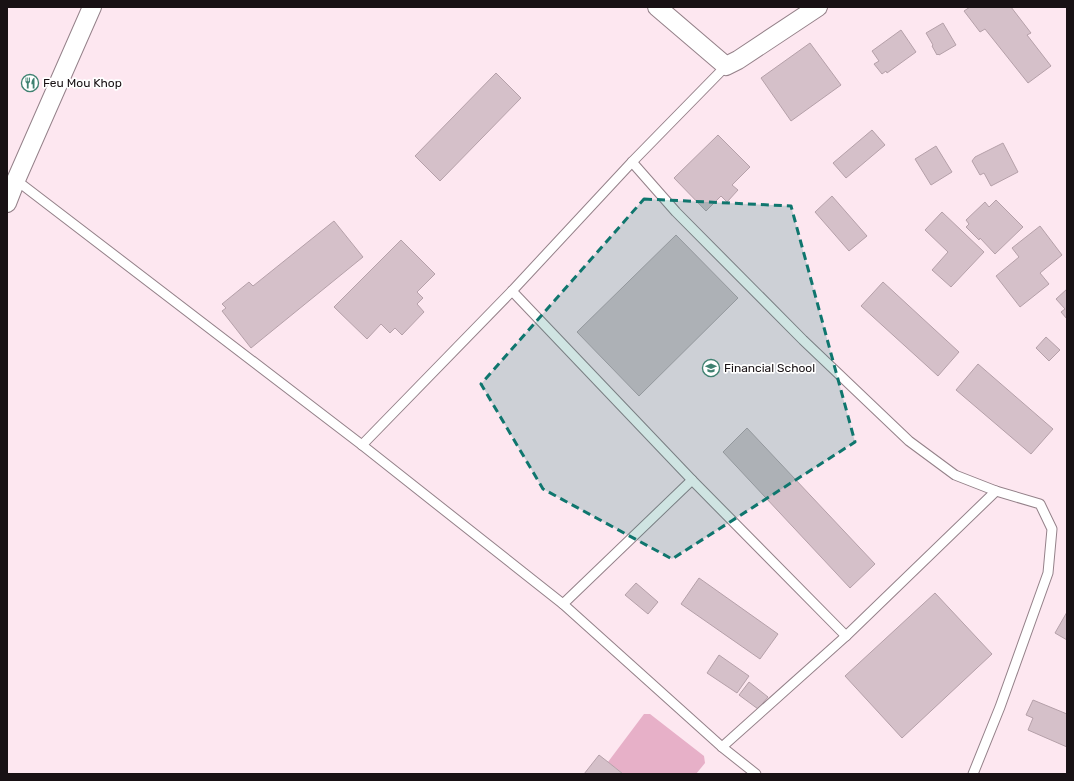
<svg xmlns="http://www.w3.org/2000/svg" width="1074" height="781" viewBox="0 0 1074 781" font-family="Rubik,sans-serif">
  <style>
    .green { fill: #e7b0c8 }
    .building { fill: #d5c0c9; stroke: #b5a0a9 }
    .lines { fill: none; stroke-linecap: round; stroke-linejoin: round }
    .lane-casing { stroke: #948189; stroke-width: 11 }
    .street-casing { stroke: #948189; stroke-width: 20 }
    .lane { stroke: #fff; stroke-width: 9 }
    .street { stroke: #fff; stroke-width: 18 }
    .marked { fill: #0f766e; fill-opacity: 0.2; stroke: #0f766e; stroke-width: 3; stroke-dasharray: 8 5; stroke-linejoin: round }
    .labels { text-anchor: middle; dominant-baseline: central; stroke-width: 3.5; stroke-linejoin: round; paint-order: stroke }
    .poi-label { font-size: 12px; fill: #181114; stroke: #fff; text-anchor: start }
  </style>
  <rect width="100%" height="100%" fill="#fde7f0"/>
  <path class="green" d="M644,714H650L704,756L705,763L696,774H623L608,762Z"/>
  <g class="building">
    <path d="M970,7H1011L1031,33L1027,35L1051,66L1028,83L985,29L980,32L964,11Z"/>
    <path d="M943,23L956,45L939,55L938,54L937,55L932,46L933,45L926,33Z"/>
    <path d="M901,30L916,52L887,73L886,71L882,74L874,64L879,61L872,51Z"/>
    <path d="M810,43L841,85L791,121L761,78Z"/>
    <path d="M496,73L521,98L440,181L415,156Z"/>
    <path d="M872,130L885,145L846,178L833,163Z"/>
    <path d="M718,135L750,167L732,185L738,190L727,202L721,196L706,211L674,178Z"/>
    <path d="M1003,143L1018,172L991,186L984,173L980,175L972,161L975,157Z"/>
    <path d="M936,146L952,172L931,185L915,159Z"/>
    <path d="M832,196L867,236L849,251L815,212Z"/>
    <path d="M996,200L1023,227L995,254L980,238L979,240L966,227L969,224L966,220L985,202L989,207Z"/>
    <path d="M942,212L984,252L951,287L932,270L948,252L925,230Z"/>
    <path d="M334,221L363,257L251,348L222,311L226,308L222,304L249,282L253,286Z"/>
    <path d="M1040,226L1062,255L1040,273L1049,284L1020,307L996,276L1019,257L1012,248Z"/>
    <path d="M676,235L738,298L639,396L577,332Z"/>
    <path d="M401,240L435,274L417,292L423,298L417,304L424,312L402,335L395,328L390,333L381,324L367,339L334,307Z"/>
    <path d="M883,282L959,352L938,376L861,306Z"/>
    <path d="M1067,289V319L1061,312L1065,309L1056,299Z"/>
    <path d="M1046,337L1060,350L1049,361L1036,348Z"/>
    <path d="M978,364L1053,429L1031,454L956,390Z"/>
    <path d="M747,428L875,564L850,588L723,452Z"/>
    <path d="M699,578L778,634L760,659L681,604Z"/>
    <path d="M636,583L658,602L648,614L625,595Z"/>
    <path d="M935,593L992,654L902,738L845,676Z"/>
    <path d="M1067,612V640L1055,633Z"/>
    <path d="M719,655L749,676L737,693L707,673Z"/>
    <path d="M749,682L768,697L758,709L739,695Z"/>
    <path d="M1033,700L1067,714V747L1028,730L1033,718L1026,715Z"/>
    <path d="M599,755L608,762L623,774H584Z"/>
  </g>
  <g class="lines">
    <g class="lane-casing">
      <g id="lane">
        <path d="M726,66L632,162L512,291L692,480L846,636"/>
        <path d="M632,162L676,212L803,340L909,441L955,475L996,491L1040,504L1052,529L1048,573L1000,707L973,774"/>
        <path d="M16,180L362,445L563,604L692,480"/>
        <path d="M362,445L512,291"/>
        <path d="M563,604L722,747L756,774"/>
        <path d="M722,747L846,636L996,491"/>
      </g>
    </g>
    <g class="street-casing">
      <g id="street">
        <path d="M657,7L726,66L738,60L818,7"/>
        <path d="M7,203L16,180L92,7"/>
      </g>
    </g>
    <use href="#lane" class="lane"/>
    <use href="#street" class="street"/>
  </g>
  <path class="marked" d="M644,199L791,206L855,442L672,559L543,489L481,384Z"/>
  <defs>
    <g id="restaurant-ring" transform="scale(0.9)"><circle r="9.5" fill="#fff" stroke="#3f8171" stroke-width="1.5"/><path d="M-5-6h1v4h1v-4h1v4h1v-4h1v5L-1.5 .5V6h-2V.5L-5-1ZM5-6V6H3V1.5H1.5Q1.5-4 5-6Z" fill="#3f8171"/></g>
    <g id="university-ring" transform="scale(0.9)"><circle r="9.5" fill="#fff" stroke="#3f8171" stroke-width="1.5"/><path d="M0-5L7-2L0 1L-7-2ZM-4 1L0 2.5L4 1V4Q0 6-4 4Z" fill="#3f8171"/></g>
  </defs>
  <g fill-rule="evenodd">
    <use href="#restaurant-ring" x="30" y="83"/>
    <use href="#university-ring" x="711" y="368"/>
  </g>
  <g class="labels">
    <g class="poi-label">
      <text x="43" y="83">Feu Mou Khop</text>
      <text x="724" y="368">Financial School</text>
    </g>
  </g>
  <rect width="1074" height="781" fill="none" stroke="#181114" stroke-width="16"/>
</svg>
